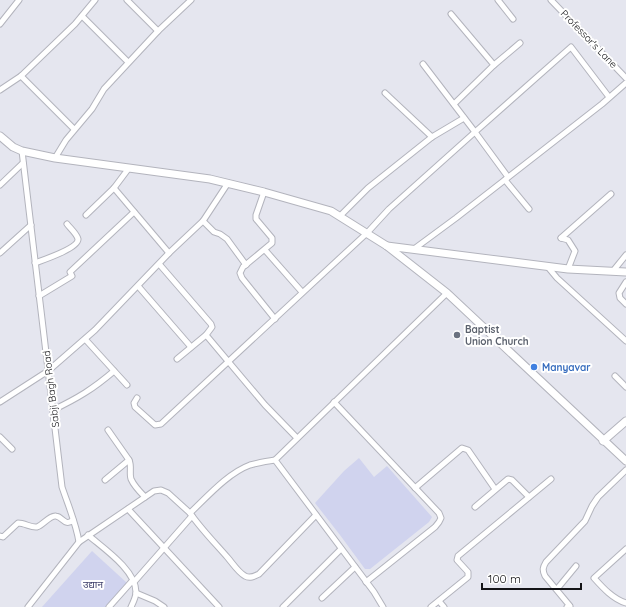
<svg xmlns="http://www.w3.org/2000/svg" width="626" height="607" viewBox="0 0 626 607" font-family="Quicksand,'Noto Sans Devanagari',sans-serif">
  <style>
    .green { fill: #d0d3ee }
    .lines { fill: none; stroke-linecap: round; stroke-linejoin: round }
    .street-casing { stroke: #b3b4bd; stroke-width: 7 }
    .secondary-casing { stroke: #b3b4bd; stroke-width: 9 }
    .street { stroke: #fff; stroke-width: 5 }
    .secondary { stroke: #fff; stroke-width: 7 }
    .worship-dot { fill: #6b7280; stroke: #fff; stroke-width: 1.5 }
    .shop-dot { fill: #3f7fe0; stroke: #fff; stroke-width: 1.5 }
    .labels { text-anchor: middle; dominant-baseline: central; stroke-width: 4; stroke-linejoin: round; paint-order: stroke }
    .street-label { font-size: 10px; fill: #141417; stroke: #fff }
    .worship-label { font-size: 10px; font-weight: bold; fill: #5b616d; stroke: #fff; text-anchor: start }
    .shop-label { font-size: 10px; font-weight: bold; fill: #366cbe; stroke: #fff; text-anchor: start }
    .park-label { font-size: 10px; fill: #3f406b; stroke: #fff }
  </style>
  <rect width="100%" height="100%" fill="#e5e6ef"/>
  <g class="green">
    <path d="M359,458L374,477L387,466L432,517L429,522L370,569H365L340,535L315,503L344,471Z"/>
    <path d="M92,551L127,583L107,607H42Z"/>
  </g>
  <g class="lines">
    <g class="street-casing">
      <g id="street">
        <path d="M127,0L158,31"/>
        <path d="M498,0L513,19"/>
        <path d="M551,0L626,78"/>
        <path d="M451,14L494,65L454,104"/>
        <path d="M82,16L128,62"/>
        <path d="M0,24L19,0"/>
        <path d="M423,64L475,132L571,47L609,97"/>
        <path d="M494,65L520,43"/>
        <path d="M21,76L74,129"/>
        <path d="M0,90L21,76L75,24L95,0"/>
        <path d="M385,93L432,137"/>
        <path d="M22,151L62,487C68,505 76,523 79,542L28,607"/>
        <path d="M55,158L66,140L92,109L104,89L158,31L191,0"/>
        <path d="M505,180L529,209"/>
        <path d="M0,185L23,163"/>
        <path d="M114,188L169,253"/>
        <path d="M264,192L256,215V219L272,238V243L243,267L240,273L242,278L275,319"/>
        <path d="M86,215L114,188L129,168"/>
        <path d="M340,216L368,188L432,137L464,118"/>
        <path d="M203,221L214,232L220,234L227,239L246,265"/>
        <path d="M561,238L611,194"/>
        <path d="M561,238L568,240L575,251L568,269"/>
        <path d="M414,249L456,218L602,104L626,83"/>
        <path d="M265,250L302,292"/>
        <path d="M0,253L31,225"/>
        <path d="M35,263C43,260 79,248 78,239C77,234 70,228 67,224"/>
        <path d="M160,265L211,324L212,327L206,335L265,405L297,438"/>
        <path d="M547,266L557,278L626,341"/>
        <path d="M613,271L626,255"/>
        <path d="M626,282L619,293L620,298L626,304"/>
        <path d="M138,286L191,347"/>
        <path d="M39,296L72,276L70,272L134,212"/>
        <path d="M85,339L127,385"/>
        <path d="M177,359L206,335"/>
        <path d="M615,376L626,387"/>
        <path d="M137,398L134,403L135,407L155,425L161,424L327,270L367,233L389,209L475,132L508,177"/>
        <path d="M0,402L48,371L95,330L169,253L203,221L228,183"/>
        <path d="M334,402L439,513L441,518L439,522L435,527L366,582"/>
        <path d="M53,410C78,398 93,389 114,371"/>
        <path d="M108,430L129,460C132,466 129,473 131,479C134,486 140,492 145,497"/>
        <path d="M0,437L12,449"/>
        <path d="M105,480L129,460"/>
        <path d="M415,488L462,448L468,450L495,489"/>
        <path d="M475,507L508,479L512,480L529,497"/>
        <path d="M128,509L219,607"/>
        <path d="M190,513C201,529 215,543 228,558C233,564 239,573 245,576C250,579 255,576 259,574L316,515"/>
        <path d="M88,535C103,548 136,570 136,592C136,597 133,603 131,607"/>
        <path d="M0,536L3,537L18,523C25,523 31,528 37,527C43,525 50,515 56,516C63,517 65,527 73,520"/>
        <path d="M79,542L154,491L161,490L168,493L190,513C207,497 228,473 250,465C258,463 267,461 275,460"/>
        <path d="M626,549L594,578C603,588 613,599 626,603"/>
        <path d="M134,582L192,516"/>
        <path d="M557,589L576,566"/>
        <path d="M136,593L155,601L164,607"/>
        <path d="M322,598L355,567"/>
        <path d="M439,601L444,607"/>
        <path d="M109,607L133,580"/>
        <path d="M283,607L341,549"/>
        <path d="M383,607L374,592L275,460L447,293"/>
        <path d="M431,607L468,577V572L457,560L458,556L551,479"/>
        <path d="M567,607L570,606L545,576C542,570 543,567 546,562L585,521L592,506L598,497L626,470"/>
      </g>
    </g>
    <g class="secondary-casing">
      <g id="secondary">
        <path d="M0,136L13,147L22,151L55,158L210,179L264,192L331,211L387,246L447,293L626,461"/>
        <path d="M387,246L568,269L626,272"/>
        <path d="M603,441L626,421"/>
      </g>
    </g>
    <use href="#street" class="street"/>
    <use href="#secondary" class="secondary"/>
  </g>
  <circle class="worship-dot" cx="457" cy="335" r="4"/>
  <circle class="shop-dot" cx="534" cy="367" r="4"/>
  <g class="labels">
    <g class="street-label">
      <text transform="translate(589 39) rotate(46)">Professor's Lane</text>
      <text transform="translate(51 389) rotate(-97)">Sabji Bagh Road</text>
    </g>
    <g class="worship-label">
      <text x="465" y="329">Baptist<tspan x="465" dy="12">Union Church</tspan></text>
    </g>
    <g class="shop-label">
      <text x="542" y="367">Manyavar</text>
    </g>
    <g class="park-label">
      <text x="93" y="584">उद्यान</text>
    </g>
  </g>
  <path d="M482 583v6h99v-6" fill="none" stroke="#141417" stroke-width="2"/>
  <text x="488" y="583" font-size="12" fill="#141417" stroke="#ffffff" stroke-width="3" paint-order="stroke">100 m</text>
</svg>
